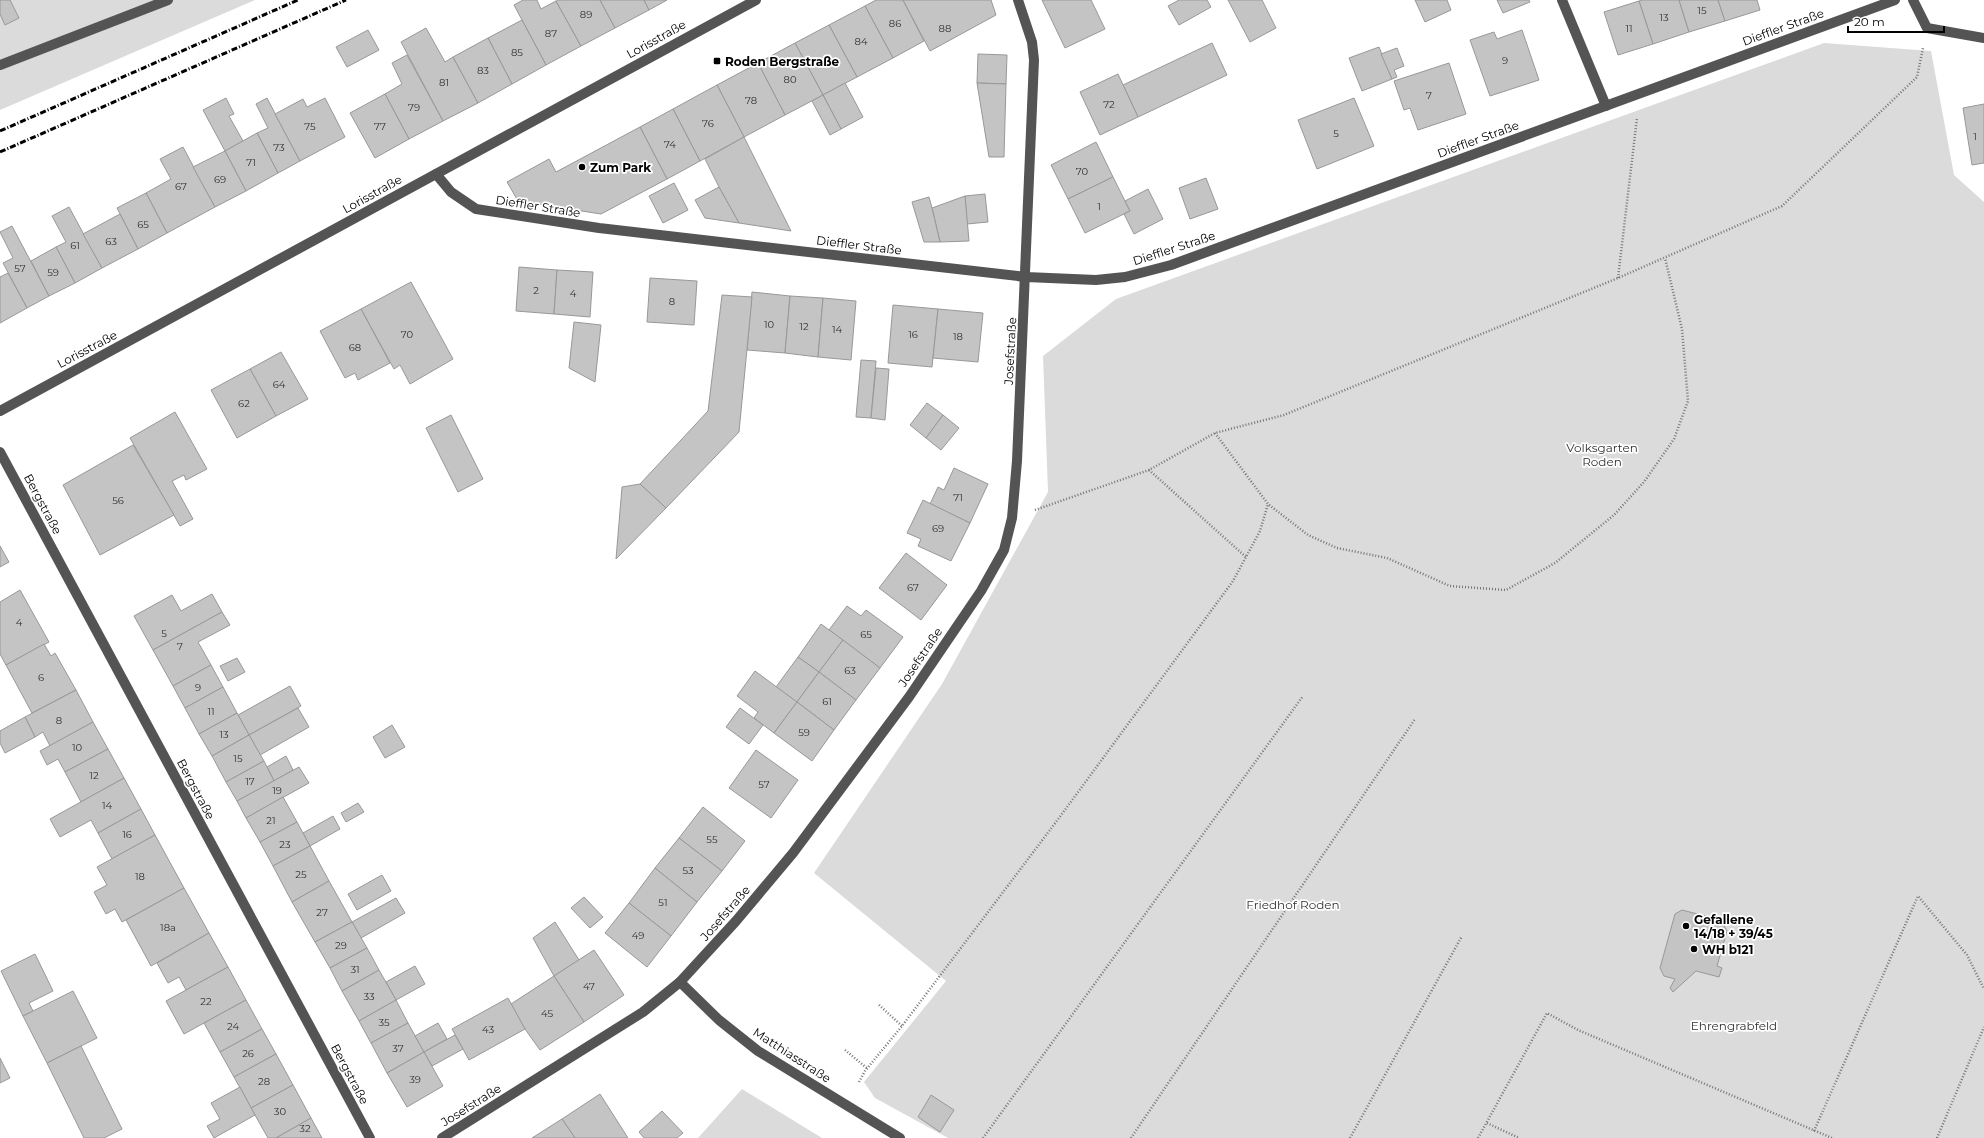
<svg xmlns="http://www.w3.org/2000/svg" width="1984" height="1138" viewBox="0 0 1984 1138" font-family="Montserrat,sans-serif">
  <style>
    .green { fill: #dbdbdb }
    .building { fill: #c4c4c4; stroke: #989898 }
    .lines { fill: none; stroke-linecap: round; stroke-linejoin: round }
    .path { stroke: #767676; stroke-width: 2.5; stroke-dasharray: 1 2; stroke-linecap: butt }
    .minor { stroke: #545454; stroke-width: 10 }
    .rail { stroke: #000; stroke-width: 3; stroke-dasharray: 6 2 1 2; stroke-linecap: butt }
    .poi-dot { fill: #000; stroke: #fff; stroke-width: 1.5 }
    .labels { text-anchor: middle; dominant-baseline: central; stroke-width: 3.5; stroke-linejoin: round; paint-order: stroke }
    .number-label { font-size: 10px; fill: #313131 }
    .street-label { font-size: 12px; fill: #000; stroke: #fff }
    .poi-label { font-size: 12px; font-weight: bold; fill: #000; stroke: #fff; text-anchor: start }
    .park-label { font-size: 12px; fill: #323232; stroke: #fff }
  </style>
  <rect width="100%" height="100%" fill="#fff"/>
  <g class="green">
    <path d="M0,0H255L0,110Z"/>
    <path d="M1824,43L1931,51L1954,175L1984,202V1138H948L875,1098L864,1082L946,981L814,873L942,684L1048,492L1043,356L1116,299Z"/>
    <path d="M742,1089L822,1138H698Z"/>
  </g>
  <g class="building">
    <path d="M0,0H10L19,18L5,25L0,14Z"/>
    <path d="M523,0H537L541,9L556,1L581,46L546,65L514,5Z"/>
    <path d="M558,0H600L615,28L581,46L556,1Z"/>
    <path d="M600,0H644L649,10L615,28Z"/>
    <path d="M644,0H667L649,10Z"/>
    <path d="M876,0H903L924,41L893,58L865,6Z"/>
    <path d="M903,0H991L996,15L930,51Z"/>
    <path d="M1042,0H1091L1105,29L1065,48Z"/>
    <path d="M1179,0H1207L1211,7L1179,25L1168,6Z"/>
    <path d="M1228,0H1262L1276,28L1250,42Z"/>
    <path d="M1415,0H1447L1451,10L1425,22Z"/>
    <path d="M1497,0H1529L1530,2L1503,13Z"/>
    <path d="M1642,0H1679L1689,32L1653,44L1639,1Z"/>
    <path d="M1679,0H1718L1725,21L1689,32Z"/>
    <path d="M1718,0H1757L1760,10L1725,21Z"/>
    <path d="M1639,1L1653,44L1618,55L1604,12Z"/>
    <path d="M865,6L893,58L857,77L829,25Z"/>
    <path d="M522,20L546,65L512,84L488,38Z"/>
    <path d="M829,25L857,77L823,95L795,43Z"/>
    <path d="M426,28L445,62L453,57L478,103L443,121L401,42Z"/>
    <path d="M368,30L379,50L347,67L336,47Z"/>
    <path d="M1522,30L1539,80L1490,96L1470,40L1494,32L1497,39Z"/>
    <path d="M488,38L512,84L478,103L453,57Z"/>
    <path d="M795,43L823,95L785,115L758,63Z"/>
    <path d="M1212,43L1227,75L1138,117L1123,85Z"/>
    <path d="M1379,47L1392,79L1362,91L1349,58Z"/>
    <path d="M1397,48L1404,66L1394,70L1397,77L1392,79L1381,54Z"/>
    <path d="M978,54L1007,55L1006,84L977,83Z"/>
    <path d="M407,55L443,121L409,139L385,94L402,84L392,63Z"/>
    <path d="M758,63L785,115L744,137L717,85Z"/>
    <path d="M1449,63L1466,114L1418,130L1410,108L1404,110L1394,81Z"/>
    <path d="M1118,74L1138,117L1100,135L1080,92Z"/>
    <path d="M845,83L863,117L841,129L823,95Z"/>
    <path d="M977,83L1006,84L1004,157H989Z"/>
    <path d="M717,85L744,137L700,161L673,109Z"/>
    <path d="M385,94L409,139L375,158L350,113Z"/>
    <path d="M823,95L841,129L830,135L812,101Z"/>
    <path d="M226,98L234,114L229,116L243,141L225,151L203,110Z"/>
    <path d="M267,98L300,161L278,173L257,133L268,128L256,104Z"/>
    <path d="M325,98L345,137L300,161L275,114L303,99L307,107Z"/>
    <path d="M1354,98L1374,146L1317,169L1298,120Z"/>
    <path d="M1984,104V163L1972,165L1963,108Z"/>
    <path d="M673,109L700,161L667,179L640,127Z"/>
    <path d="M640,127L667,179L601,214L518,201L507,182L549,159L556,172Z"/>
    <path d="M257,133L278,173L246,191L225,151Z"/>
    <path d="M744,137L791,231L739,223L719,187L705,159Z"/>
    <path d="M1096,142L1113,177L1068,199L1051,165Z"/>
    <path d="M183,147L215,207L167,233L146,193L171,179L160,159Z"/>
    <path d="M225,151L246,191L215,207L193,167Z"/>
    <path d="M1113,177L1130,211L1085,233L1068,199Z"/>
    <path d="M1206,178L1218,209L1190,219L1179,188Z"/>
    <path d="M674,183L688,210L663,223L649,196Z"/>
    <path d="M719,187L739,223L705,218L695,200Z"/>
    <path d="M1148,189L1163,219L1134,234L1124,214L1130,211L1125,201Z"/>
    <path d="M146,193L167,233L138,249L117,208Z"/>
    <path d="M985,194L988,222L967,224L965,196Z"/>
    <path d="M965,196L969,241L940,242L932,208Z"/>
    <path d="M929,197L932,208L940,242H924L912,202Z"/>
    <path d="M69,207L102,268L75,283L56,247L66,242L52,216Z"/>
    <path d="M120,214L138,249L102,268L83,234Z"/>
    <path d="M12,226L49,296L27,308L3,263L13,258L0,232Z"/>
    <path d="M56,247L75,283L49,296L31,261Z"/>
    <path d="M519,267L557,270L554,314L516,311Z"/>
    <path d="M557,270L593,272L590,317L554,314Z"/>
    <path d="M8,273L27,308L0,323V277Z"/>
    <path d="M650,278L697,281L694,325L647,322Z"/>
    <path d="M411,282L453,359L410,384L400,365L394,369L361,309Z"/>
    <path d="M752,292L790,296L785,353L747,350Z"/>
    <path d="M722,295L752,297L739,432L666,508L640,484L708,411Z"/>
    <path d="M790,296L823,298L818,357L785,353Z"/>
    <path d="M823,298L856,301L851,360L818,357Z"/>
    <path d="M893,305L938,309L932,367L888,363Z"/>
    <path d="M361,309L390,363L358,380L355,373L345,378L320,331Z"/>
    <path d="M938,309L983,313L978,362L933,358Z"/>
    <path d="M574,322L601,325L595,382L569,368Z"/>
    <path d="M281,352L308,399L276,416L250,369Z"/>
    <path d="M861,360L876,361L871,418L856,417Z"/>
    <path d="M876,368L889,369L885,420L871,418Z"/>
    <path d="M250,369L276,416L237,438L211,390Z"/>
    <path d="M927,403L943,415L926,438L910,425Z"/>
    <path d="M175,412L207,469L186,480L184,475L172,481L193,519L180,526L130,438Z"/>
    <path d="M451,415L483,479L458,492L426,428Z"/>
    <path d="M943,415L959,428L941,450L926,438Z"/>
    <path d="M133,445L174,515L100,555L63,485Z"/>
    <path d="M954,468L988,484L970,523L930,504L938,487L944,490Z"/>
    <path d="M640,484L666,508L616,559L622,487Z"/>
    <path d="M923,500L970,523L951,561L918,546L921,539L907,533Z"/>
    <path d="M0,546L9,562L0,567Z"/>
    <path d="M906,553L947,585L921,620L879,588Z"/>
    <path d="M20,590L49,642L6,665L0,654V602Z"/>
    <path d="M212,594L222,612L153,650L134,616L172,595L181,611Z"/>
    <path d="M847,606L861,616L866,610L903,637L880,668L829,630Z"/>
    <path d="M222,612L230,625L198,642L211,665L173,686L153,650Z"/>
    <path d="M821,624L843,640L819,672L798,657Z"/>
    <path d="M843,640L880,668L856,700L819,672Z"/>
    <path d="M44,644L51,656L55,653L76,690L32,713L6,665Z"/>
    <path d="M798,657L819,672L797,702L776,687Z"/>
    <path d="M237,658L245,672L228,681L220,666Z"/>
    <path d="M211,665L223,687L185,708L173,686Z"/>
    <path d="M755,671L797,702L774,733L754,718L758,712L737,696Z"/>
    <path d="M819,672L856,700L834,730L797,702Z"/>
    <path d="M290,686L301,706L249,735L238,715Z"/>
    <path d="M223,687L237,713L199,734L185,708Z"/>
    <path d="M76,690L93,722L50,746L43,732L35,737L25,717Z"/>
    <path d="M797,702L834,730L812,761L774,733Z"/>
    <path d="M298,708L309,727L260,755L249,735Z"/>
    <path d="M740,708L763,725L749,744L726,727Z"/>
    <path d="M237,713L249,735L212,756L199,734Z"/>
    <path d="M25,717L35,737L5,753L0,743V731Z"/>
    <path d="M93,722L108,749L65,772L58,759L47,765L40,751Z"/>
    <path d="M392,725L405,747L385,758L373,737Z"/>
    <path d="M249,735L264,761L226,782L212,756Z"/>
    <path d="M108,749L124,778L81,802L65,772Z"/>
    <path d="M756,750L798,780L771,818L729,788Z"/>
    <path d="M286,756L293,770L274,781L267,767Z"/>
    <path d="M264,761L274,781L237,801L226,782Z"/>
    <path d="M299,767L309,783L246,818L237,801Z"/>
    <path d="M124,778L141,809L98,833L91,820L60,837L50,819Z"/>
    <path d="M283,797L297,822L260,842L246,818Z"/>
    <path d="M358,803L364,812L346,822L341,813Z"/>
    <path d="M703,807L745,841L722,871L679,838Z"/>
    <path d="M141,809L155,835L112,859L98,833Z"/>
    <path d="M333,816L340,829L310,846L303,833Z"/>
    <path d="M297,822L310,846L273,866L260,842Z"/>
    <path d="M155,835L184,888L122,922L115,909L106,914L94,892L107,885L97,867Z"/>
    <path d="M679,838L722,871L697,902L655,868Z"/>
    <path d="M310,846L329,881L292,902L273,866Z"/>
    <path d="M655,868L697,902L671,936L629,903Z"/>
    <path d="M382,875L391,891L357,910L348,894Z"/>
    <path d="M329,881L352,922L315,942L292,902Z"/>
    <path d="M184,888L209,933L151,966L126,920Z"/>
    <path d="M584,897L603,917L590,928L571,908Z"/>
    <path d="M396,898L405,913L361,938L352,922Z"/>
    <path d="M629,903L671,936L647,967L605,933Z"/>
    <path d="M1682,910L1721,920L1727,931L1717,966L1722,968L1719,977L1696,971L1673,992L1670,988L1675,979L1664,976L1660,968L1675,914Z"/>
    <path d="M352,922L367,948L330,968L315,942Z"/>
    <path d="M555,922L579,960L554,976L533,938Z"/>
    <path d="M209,933L228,967L186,990L179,977L168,983L157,963Z"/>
    <path d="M367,948L379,970L342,991L330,968Z"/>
    <path d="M594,950L624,995L584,1022L554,976Z"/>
    <path d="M35,954L53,991L29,1003L33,1011L23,1016L1,971Z"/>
    <path d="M415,966L425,984L396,1000L386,982Z"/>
    <path d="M228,967L246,1000L184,1034L166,1001Z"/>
    <path d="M379,970L396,1000L359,1021L342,991Z"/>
    <path d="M554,976L584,1022L540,1050L525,1029L511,1004Z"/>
    <path d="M73,991L97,1038L47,1063L23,1016Z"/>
    <path d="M508,998L525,1029L469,1060L452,1029Z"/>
    <path d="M246,1000L262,1029L220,1052L204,1023Z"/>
    <path d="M396,1000L408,1023L371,1043L359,1021Z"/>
    <path d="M408,1023L424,1052L387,1073L371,1043Z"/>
    <path d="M438,1023L447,1039L424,1052L415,1036Z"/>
    <path d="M262,1029L276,1054L234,1077L220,1052Z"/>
    <path d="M455,1035L463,1049L432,1066L424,1052Z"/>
    <path d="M81,1046L122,1129L104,1138H84L47,1063Z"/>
    <path d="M424,1052L443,1086L407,1107L387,1073Z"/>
    <path d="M276,1054L293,1085L251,1108L234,1077Z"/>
    <path d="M0,1058L10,1078L0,1083Z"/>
    <path d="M293,1085L311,1118L276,1138H268L251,1108Z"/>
    <path d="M240,1087L255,1115L214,1138L207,1126L220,1119L211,1103Z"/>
    <path d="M600,1094L628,1138H575L562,1119Z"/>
    <path d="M931,1095L954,1110L940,1132L918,1117Z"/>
    <path d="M662,1111L683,1133L677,1138H644L639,1132Z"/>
    <path d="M311,1118L322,1138H276Z"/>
    <path d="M562,1119L575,1138H532Z"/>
  </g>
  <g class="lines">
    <g class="path">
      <path d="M1618,278L1637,118"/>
      <path d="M1215,433L1268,504L1308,535L1337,548L1387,558L1450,586L1506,590L1555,563L1614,515L1644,482L1674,439L1688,401L1682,329L1665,258"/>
      <path d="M1149,470L1246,557"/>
      <path d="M1035,510L1149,470L1215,433L1284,415L1618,278L1782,206L1917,77L1923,48"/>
      <path d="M879,1005L902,1026"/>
      <path d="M845,1050L868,1069"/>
      <path d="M859,1082L865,1071L902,1026L1059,818L1233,581L1260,531L1268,504"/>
      <path d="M1487,1123L1519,1138"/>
      <path d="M1814,1131L1918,896L1967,955L1984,989"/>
      <path d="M983,1138L1303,696"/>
      <path d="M1131,1138L1415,719"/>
      <path d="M1350,1138L1462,936"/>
      <path d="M1478,1138L1547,1013L1578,1030L1832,1138"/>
      <path d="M1937,1138L1984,1027"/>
    </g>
    <g class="minor">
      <path d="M1562,0L1606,106"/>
      <path d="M1913,0L1927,28L1984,38"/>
      <path d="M0,65L168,0"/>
      <path d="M436,174L451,192L476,209L599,228L1026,277L1096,280L1125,277L1171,265L1895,0"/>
      <path d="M0,411L756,0"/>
      <path d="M0,452L370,1138"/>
      <path d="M680,982L719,1020L758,1051L900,1138"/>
      <path d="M442,1138L643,1012L680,982L736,921L793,853L909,697L981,591L1004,550L1012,518L1017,461L1034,60L1032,42L1018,0"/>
    </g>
    <g class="rail">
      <path d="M0,131L298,0"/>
      <path d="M0,152L346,0"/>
    </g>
  </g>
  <g class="poi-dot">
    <rect x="713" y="57" width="8" height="8" rx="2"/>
    <circle cx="582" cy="167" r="4"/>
    <circle cx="1686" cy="926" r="4"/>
    <circle cx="1694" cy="949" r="4"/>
  </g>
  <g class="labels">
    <g class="number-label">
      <text x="1702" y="10">15</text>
      <text x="586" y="14">89</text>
      <text x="1664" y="17">13</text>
      <text x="895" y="23">86</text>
      <text x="945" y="28">88</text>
      <text x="1629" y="28">11</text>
      <text x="551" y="33">87</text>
      <text x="861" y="41">84</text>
      <text x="517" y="52">85</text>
      <text x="1505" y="60">9</text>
      <text x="483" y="70">83</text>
      <text x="790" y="79">80</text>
      <text x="444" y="82">81</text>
      <text x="1429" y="95">7</text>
      <text x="751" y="100">78</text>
      <text x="1109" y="104">72</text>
      <text x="414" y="107">79</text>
      <text x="708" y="123">76</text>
      <text x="310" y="126">75</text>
      <text x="380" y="126">77</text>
      <text x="1336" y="133">5</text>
      <text x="1975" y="136">1</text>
      <text x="670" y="144">74</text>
      <text x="279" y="147">73</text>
      <text x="251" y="162">71</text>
      <text x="1082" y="171">70</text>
      <text x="220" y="179">69</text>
      <text x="181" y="186">67</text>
      <text x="1099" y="206">1</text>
      <text x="143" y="224">65</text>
      <text x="111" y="241">63</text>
      <text x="75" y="245">61</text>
      <text x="20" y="268">57</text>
      <text x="53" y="272">59</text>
      <text x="536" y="290">2</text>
      <text x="573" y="293">4</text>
      <text x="672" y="301">8</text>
      <text x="769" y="324">10</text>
      <text x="804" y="326">12</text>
      <text x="837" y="329">14</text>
      <text x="407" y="334">70</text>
      <text x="913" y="334">16</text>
      <text x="958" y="336">18</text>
      <text x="355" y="347">68</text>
      <text x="279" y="384">64</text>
      <text x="244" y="403">62</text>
      <text x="958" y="497">71</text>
      <text x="118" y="500">56</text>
      <text x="938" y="528">69</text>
      <text x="913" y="587">67</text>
      <text x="19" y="622">4</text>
      <text x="164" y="633">5</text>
      <text x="866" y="634">65</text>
      <text x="180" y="646">7</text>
      <text x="850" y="670">63</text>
      <text x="41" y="677">6</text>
      <text x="198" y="687">9</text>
      <text x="827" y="701">61</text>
      <text x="211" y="711">11</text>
      <text x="59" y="720">8</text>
      <text x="804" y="732">59</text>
      <text x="224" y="734">13</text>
      <text x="77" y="747">10</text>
      <text x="238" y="758">15</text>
      <text x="94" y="775">12</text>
      <text x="250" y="781">17</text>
      <text x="764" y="784">57</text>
      <text x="277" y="790">19</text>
      <text x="107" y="805">14</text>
      <text x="271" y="820">21</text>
      <text x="127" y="834">16</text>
      <text x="712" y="839">55</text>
      <text x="285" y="844">23</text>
      <text x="688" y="870">53</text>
      <text x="301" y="874">25</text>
      <text x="140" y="876">18</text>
      <text x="663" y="902">51</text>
      <text x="322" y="912">27</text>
      <text x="168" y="927">18a</text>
      <text x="638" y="935">49</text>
      <text x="341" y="945">29</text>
      <text x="355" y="969">31</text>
      <text x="589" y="986">47</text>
      <text x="369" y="996">33</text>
      <text x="206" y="1001">22</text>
      <text x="547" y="1013">45</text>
      <text x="384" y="1022">35</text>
      <text x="233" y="1026">24</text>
      <text x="488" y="1029">43</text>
      <text x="398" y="1048">37</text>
      <text x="248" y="1053">26</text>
      <text x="415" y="1079">39</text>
      <text x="264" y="1081">28</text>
      <text x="280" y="1111">30</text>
      <text x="305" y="1128">32</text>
    </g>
    <g class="street-label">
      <text transform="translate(1783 27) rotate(-20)">Dieffler Straße</text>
      <text transform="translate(656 39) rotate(-29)">Lorisstraße</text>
      <text transform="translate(1478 139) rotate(-20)">Dieffler Straße</text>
      <text transform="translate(372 194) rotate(-29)">Lorisstraße</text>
      <text transform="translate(538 206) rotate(9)">Dieffler Straße</text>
      <text transform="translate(859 245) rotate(7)">Dieffler Straße</text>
      <text transform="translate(1174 248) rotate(-18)">Dieffler Straße</text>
      <text transform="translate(87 349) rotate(-28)">Lorisstraße</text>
      <text transform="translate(1010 351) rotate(-87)">Josefstraße</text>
      <text transform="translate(43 504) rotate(62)">Bergstraße</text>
      <text transform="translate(920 657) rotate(-56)">Josefstraße</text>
      <text transform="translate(196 789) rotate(62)">Bergstraße</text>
      <text transform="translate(725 913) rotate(-49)">Josefstraße</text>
      <text transform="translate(792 1055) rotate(33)">Matthiasstraße</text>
      <text transform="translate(350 1074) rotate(62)">Bergstraße</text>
      <text transform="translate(471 1105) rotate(-32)">Josefstraße</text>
    </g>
    <g class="poi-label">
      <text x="725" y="61">Roden Bergstraße</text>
      <text x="590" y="167">Zum Park</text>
      <text x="1694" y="919">Gefallene<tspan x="1694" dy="14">14/18 + 39/45</tspan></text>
      <text x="1702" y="949">WH b121</text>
    </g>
    <g class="park-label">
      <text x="1602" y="447">Volksgarten<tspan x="1602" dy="14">Roden</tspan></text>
      <text x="1293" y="904">Friedhof Roden</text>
      <text x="1734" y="1025">Ehrengrabfeld</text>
    </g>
  </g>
  <path d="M1848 26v6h96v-6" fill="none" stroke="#000000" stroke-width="2"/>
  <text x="1854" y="26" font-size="12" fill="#000000" stroke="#ffffff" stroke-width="3" paint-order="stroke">20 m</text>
</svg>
